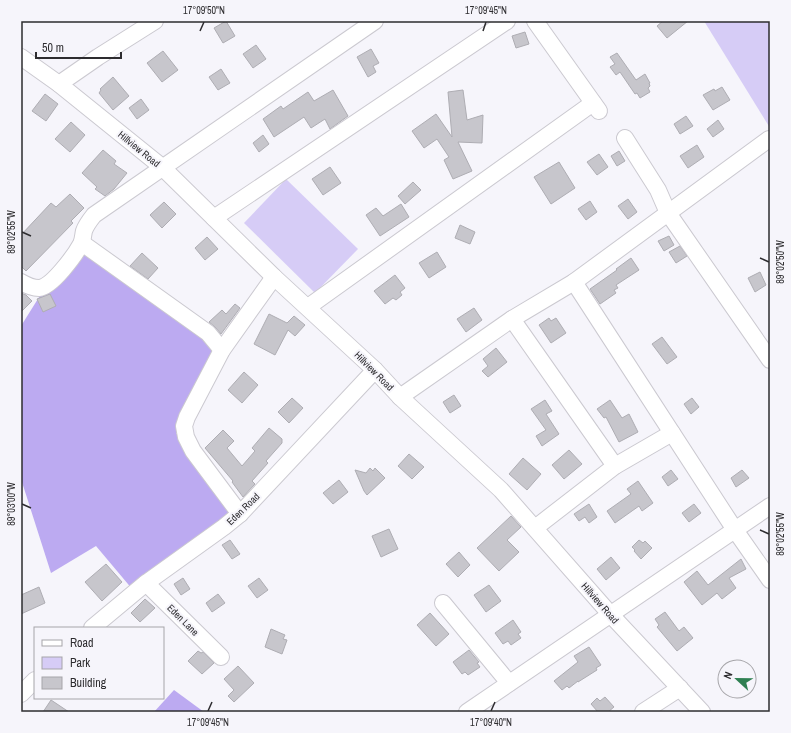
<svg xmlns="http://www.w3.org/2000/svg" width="791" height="733" viewBox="0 0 791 733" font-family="'Archivo Narrow',sans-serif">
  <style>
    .green { fill: #d6ccf6 }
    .forest { fill: #bcaaf1 }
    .building { fill: #c7c6cc; stroke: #aeadb3 }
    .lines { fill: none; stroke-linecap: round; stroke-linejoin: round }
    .minor-casing { stroke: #cbc9d0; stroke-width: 18 }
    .minor { stroke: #fff; stroke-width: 16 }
    .ticks { fill: none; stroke: #2d2c2f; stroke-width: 1.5 }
    .labels { text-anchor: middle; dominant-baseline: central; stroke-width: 4; stroke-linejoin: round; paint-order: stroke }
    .street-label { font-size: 10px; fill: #2d2c2f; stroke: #f6f5fb }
    .neatline { fill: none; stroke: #2d2c2f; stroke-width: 1.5 }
    .ticks-label { font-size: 10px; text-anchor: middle; fill: #2d2c2f }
  </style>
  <rect width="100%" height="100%" fill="#f6f5fb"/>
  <g class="green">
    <path d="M704,21H770V128Z"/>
    <path d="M286,179L358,249L315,293L244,223Z"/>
  </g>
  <g class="forest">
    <path d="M81,249L215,348L176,433L233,510L133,590L96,546L51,573L21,479V326L41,294Z"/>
    <path d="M174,690L204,712H154Z"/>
  </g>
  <g class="building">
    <path d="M226,21L235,36L223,43L214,28Z"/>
    <path d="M663,21H688L667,38L657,26Z"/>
    <path d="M525,32L529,44L516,48L512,36Z"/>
    <path d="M256,45L266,59L253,68L243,54Z"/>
    <path d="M371,49L379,63L373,66L376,72L368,77L357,57Z"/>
    <path d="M163,51L178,70L162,82L147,63Z"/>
    <path d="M617,53L636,80L645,74L650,83H649L650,86L648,88L650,92L640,98L637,93L635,94L620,72L616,75L610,67L615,64L610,57Z"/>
    <path d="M221,69L230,83L218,90L209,77Z"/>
    <path d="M113,77L129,96L113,110L99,93L101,90L100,89Z"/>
    <path d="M722,87L730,100L713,110L703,95L714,89L715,91Z"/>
    <path d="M333,90L348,116L330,129L325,119L311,128L304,117L274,137L263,119L281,106L283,109L308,92L314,101Z"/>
    <path d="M463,90L467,120L483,115L482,143L458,142L472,171L453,179L444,160L449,157L437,139L424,148L412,131L436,114L452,137L448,92Z"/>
    <path d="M45,94L58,104L46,121L32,111Z"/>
    <path d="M141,99L149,110L137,119L129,108Z"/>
    <path d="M686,116L693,126L680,134L674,124Z"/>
    <path d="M718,120L724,129L713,137L707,129Z"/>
    <path d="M71,122L85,135L70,152L55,139Z"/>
    <path d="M263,135L269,144L259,152L253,143Z"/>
    <path d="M697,145L704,157L688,168L680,156Z"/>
    <path d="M103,150L116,161L114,164L127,173L114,189L105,196L95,189L97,187L82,173Z"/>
    <path d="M619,151L625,161L617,166L611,156Z"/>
    <path d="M599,154L608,167L597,175L587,162Z"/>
    <path d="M559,162L575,188L551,204L534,177Z"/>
    <path d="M330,167L341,183L323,195L312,179Z"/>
    <path d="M413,182L421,190L405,204L398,196Z"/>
    <path d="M70,194L84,208L71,221L73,223L26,271L21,266V235L51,203L56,207Z"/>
    <path d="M628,199L637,212L628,219L618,206Z"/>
    <path d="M590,201L597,212L586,220L578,209Z"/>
    <path d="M164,202L176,214L162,228L150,215Z"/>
    <path d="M401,204L409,217L380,236L366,215L376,208L383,216Z"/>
    <path d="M460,225L475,232L470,244L455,238Z"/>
    <path d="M669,236L674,245L664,251L658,241Z"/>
    <path d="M207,237L218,249L205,260L195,248Z"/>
    <path d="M680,246L687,256L676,263L669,252Z"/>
    <path d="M437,252L446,267L429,278L419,263Z"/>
    <path d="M142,253L158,268L148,279L130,266Z"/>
    <path d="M631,258L639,270L616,285L618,288L614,290L616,293L600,304L590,289L617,270L616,269Z"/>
    <path d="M760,272L766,285L755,292L748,278Z"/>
    <path d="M395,275L405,288L400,292L402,295L396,300L393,298L385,304L374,291Z"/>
    <path d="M21,293L26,295L32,301L21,312Z"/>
    <path d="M50,294L56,306L43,312L37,299Z"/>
    <path d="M235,304L240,308L221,334L215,327L209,322L222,310L226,314Z"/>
    <path d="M474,308L482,320L466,332L457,319Z"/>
    <path d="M269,314L287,323L294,316L305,325L295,336L288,330L275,355L254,344Z"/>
    <path d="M549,318L551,321L556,318L566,333L551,343L539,325Z"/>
    <path d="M662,337L677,357L667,364L652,344Z"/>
    <path d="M496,348L507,362L488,377L482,371L488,366L483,359Z"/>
    <path d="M244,372L258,385L242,403L228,390Z"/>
    <path d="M454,395L461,406L450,413L443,402Z"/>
    <path d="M292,398L303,408L289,423L278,412Z"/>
    <path d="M692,398L699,407L691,414L684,404Z"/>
    <path d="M545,400L552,411L546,414L559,434L542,446L536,436L546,430L531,409Z"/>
    <path d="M610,400L622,418L629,414L638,432L619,442L606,417L604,418L597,409Z"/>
    <path d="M269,428L282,439V443L266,461L268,463L252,481L255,484L243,497L232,482L233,481L205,448L223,430L234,441L227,448L242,466L255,451L252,448Z"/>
    <path d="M569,450L582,464L564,479L552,465Z"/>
    <path d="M409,454L424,467L412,479L398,466Z"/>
    <path d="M523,458L541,474L527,490L509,474Z"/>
    <path d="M370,468L373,471L375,468L385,478L367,495L364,491L355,470L366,473Z"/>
    <path d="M671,470L678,479L668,486L662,477Z"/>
    <path d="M742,470L749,478L736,487L731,478Z"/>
    <path d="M339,480L348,492L333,504L323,493Z"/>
    <path d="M638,481L653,503L642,511L639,506L615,523L607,511L631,494L627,489Z"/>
    <path d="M589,504L597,517L589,523L585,517L579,521L574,514Z"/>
    <path d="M694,504L701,513L689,522L682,513Z"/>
    <path d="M511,516L521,527L507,540L519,552L499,571L477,548Z"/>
    <path d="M389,529L398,549L381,557L372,536Z"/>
    <path d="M230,540L240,554L232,559L222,545Z"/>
    <path d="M639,540L643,543L645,541L652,548L641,559L634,551L635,550L632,547Z"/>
    <path d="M459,552L470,565L458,577L446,564Z"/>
    <path d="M611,557L620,568L606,580L597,569Z"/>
    <path d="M741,559L746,569L729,578L736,588L722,599L717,593L702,605L684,582L697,571L708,585Z"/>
    <path d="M106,564L122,582L102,601L85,582Z"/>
    <path d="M183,578L190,589L181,595L174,584Z"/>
    <path d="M259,578L268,590L257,598L248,586Z"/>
    <path d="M489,585L501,601L486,612L474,595Z"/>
    <path d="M39,587L45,603L21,614V595Z"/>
    <path d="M218,594L225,603L212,612L206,603Z"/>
    <path d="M145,599L155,608L140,622L131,613Z"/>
    <path d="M665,612L679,631L684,627L693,638L677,651L657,627L659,625L655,619Z"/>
    <path d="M430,613L449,634L436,646L417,625Z"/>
    <path d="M513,620L521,632L518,634L521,638L511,645L508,641L503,644L495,633Z"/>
    <path d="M271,629L285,635L283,639L287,640L282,654L265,647Z"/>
    <path d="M589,647L601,665L596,668L597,670L578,682V681L569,688L567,686L562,690L554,681L578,662L574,656Z"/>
    <path d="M469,650L479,662L477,663L480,667L468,675L465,672L462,674L453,662Z"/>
    <path d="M198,651L201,653L203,652L214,663L202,674L188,661Z"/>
    <path d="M238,666L254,683L234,702L228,696L234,690L224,679Z"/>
    <path d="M605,697L614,707L608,712H598L591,704L597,698L600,701Z"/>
    <path d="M51,700L69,712H43Z"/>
  </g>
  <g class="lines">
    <g class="minor-casing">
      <g id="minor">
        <path d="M535,21L599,111"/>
        <path d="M21,57L59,84L162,167L274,277L375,370L400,397L501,490L611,615L702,712"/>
        <path d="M59,84L98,57L155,21"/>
        <path d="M625,138L658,190L668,213L770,360"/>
        <path d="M214,218L507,21"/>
        <path d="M82,243L208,333L222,350"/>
        <path d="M21,282C26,285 32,288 39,288C52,287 75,255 81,244C83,240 83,235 84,231C86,225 90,220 94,215L375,21"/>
        <path d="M574,282L735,530L770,580"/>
        <path d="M308,307L593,103"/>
        <path d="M512,319L615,466"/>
        <path d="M400,397L512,319L574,282L769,139"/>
        <path d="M240,514L193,451L186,437L184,426L187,417L222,350L274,277"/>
        <path d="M535,528L615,466L672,433"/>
        <path d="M146,583L221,657"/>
        <path d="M443,603L509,683"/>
        <path d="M92,628L146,583L224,527L240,514L375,370"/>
        <path d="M21,694L35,680"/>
        <path d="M467,712L770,506"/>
        <path d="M643,712L680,688"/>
      </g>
    </g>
    <use href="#minor" class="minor"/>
  </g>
  <path class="ticks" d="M200,31L204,22M483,31L486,22M22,232L31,236M760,258L769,262M22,504L31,508M760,530L769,534M208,711L212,702M491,711L495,702"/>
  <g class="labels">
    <g class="street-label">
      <text transform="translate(139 149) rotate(39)">Hillview Road</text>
      <text transform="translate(374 371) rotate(45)">Hillview Road</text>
      <text transform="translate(243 509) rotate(-44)">Eden Road</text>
      <text transform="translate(600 603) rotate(49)">Hillview Road</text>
      <text transform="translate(183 620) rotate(45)">Eden Lane</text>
    </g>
  </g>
  <rect width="791" height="733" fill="none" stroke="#f6f5fb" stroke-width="44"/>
  <rect x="34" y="627" width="130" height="72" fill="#f6f5fb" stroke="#a6a5a9"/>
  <rect x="42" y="640" width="20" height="6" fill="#ffffff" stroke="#a6a5a9"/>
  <text x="70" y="647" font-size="12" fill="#2d2c2f">Road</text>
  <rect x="42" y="657" width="20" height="12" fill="#d6ccf6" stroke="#a6a5a9"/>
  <text x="70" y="667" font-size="12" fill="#2d2c2f">Park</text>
  <rect x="42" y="677" width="20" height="12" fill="#c7c6cc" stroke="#a6a5a9"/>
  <text x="70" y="687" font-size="12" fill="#2d2c2f">Building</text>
  <g transform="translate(737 679) rotate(292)"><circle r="19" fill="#f6f5fb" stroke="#a6a5a9"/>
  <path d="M0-3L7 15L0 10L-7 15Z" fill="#2f8052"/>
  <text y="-6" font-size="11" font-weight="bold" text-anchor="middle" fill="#2d2c2f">N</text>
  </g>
  <path d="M36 52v6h85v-6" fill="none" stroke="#2d2c2f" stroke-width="2"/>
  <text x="42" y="52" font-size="12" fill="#2d2c2f" stroke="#f6f5fb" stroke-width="3" paint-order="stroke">50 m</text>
  <rect x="22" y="22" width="747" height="689" class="neatline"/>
  <g class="ticks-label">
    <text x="204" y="14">17°09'50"N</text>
    <text x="486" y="14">17°09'45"N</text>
    <text transform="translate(11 232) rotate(-90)" y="4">89°02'55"W</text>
    <text transform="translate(780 262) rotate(-90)" y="4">89°02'50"W</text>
    <text transform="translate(11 504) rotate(-90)" y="4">89°03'00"W</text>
    <text transform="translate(780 534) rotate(-90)" y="4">89°02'55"W</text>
    <text x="208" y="726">17°09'45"N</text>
    <text x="491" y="726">17°09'40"N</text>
  </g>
</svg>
